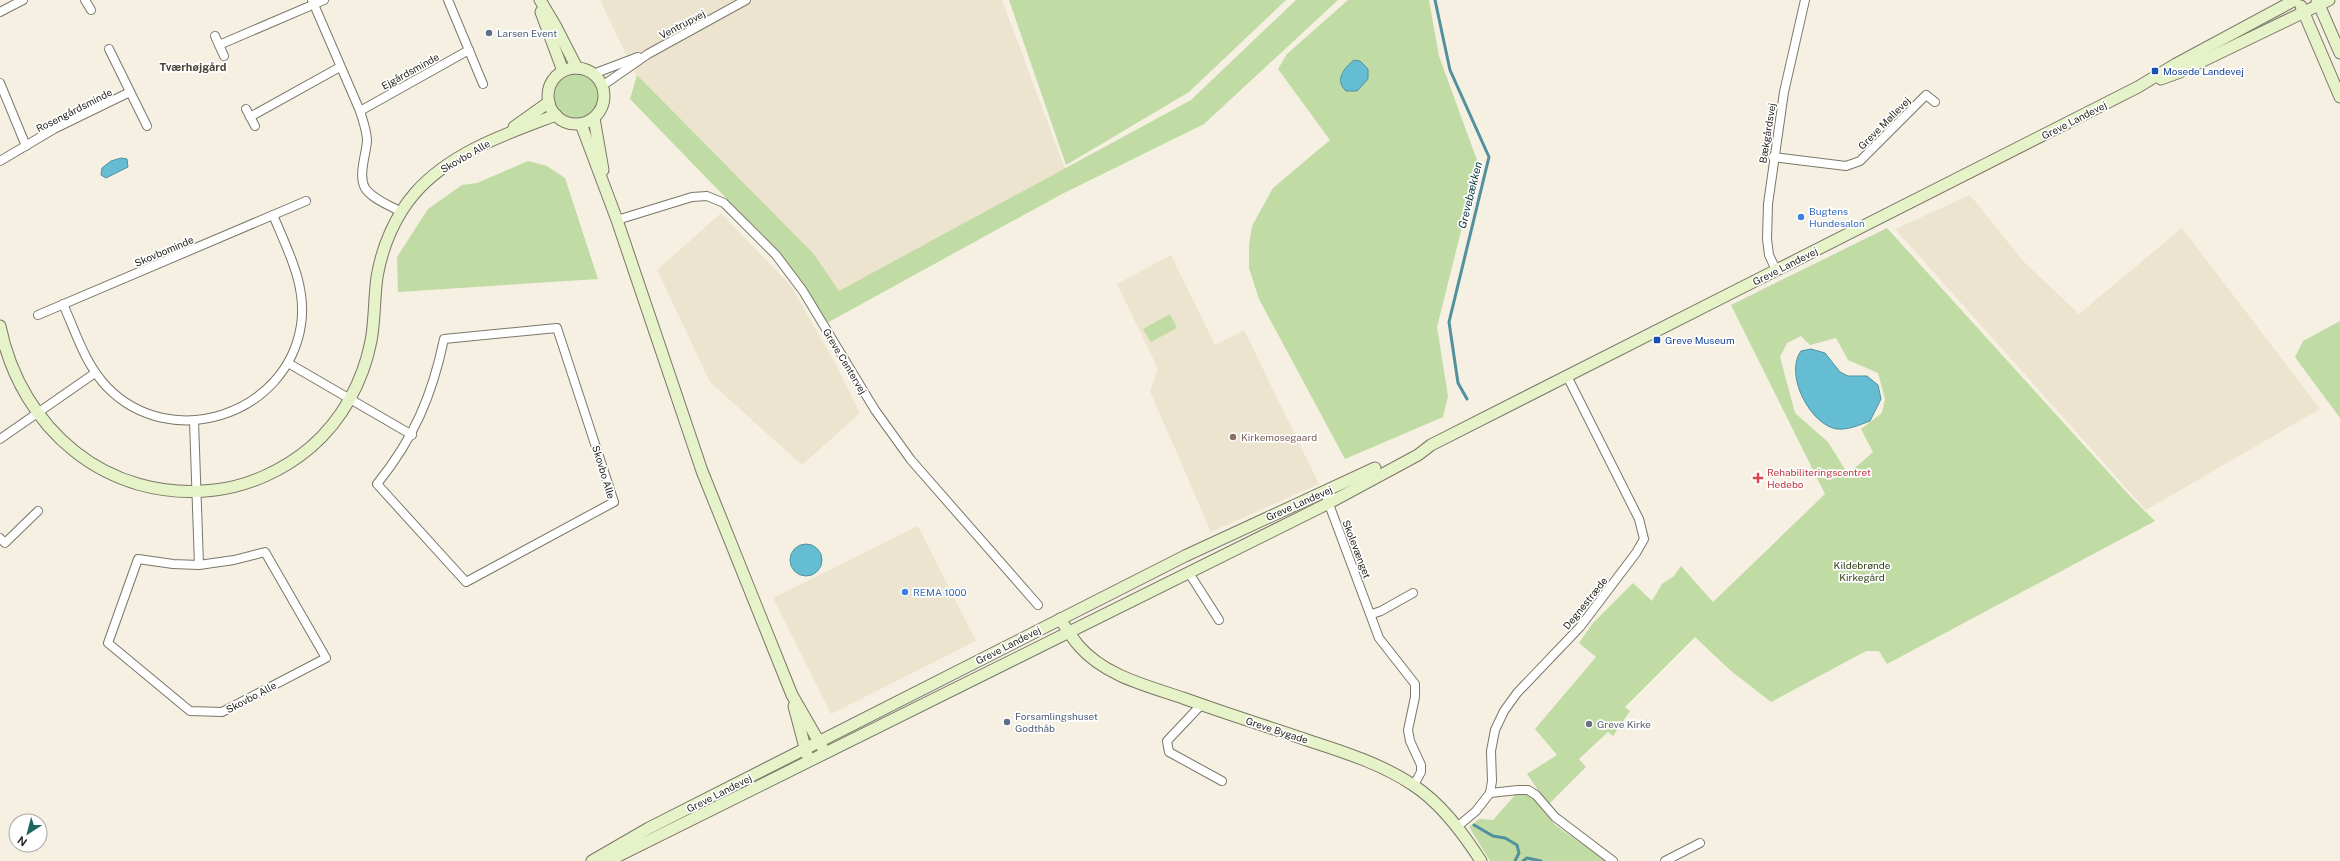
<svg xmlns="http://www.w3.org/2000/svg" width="2340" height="861" viewBox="0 0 2340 861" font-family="'Public Sans',sans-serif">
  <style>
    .built { fill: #ece4ce }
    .green { fill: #c0dba3; fill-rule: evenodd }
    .water { fill: #65bdd3; stroke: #53909e }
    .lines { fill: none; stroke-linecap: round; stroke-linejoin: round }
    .stream { stroke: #53909e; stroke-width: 3 }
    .street-casing { stroke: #7b7769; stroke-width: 10 }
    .secondary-casing { stroke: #7b7769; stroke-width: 13 }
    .street { stroke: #fff; stroke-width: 8 }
    .secondary { stroke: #e6f2c8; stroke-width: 11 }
    .service-dot { fill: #5c6f8a; stroke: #fff; stroke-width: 1.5 }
    .transit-dot { fill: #1a4fb4; stroke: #fff; stroke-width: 1.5 }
    .shop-dot { fill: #3f7fe0; stroke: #fff; stroke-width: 1.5 }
    .education-dot { fill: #8d6e63; stroke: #fff; stroke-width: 1.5 }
    .health-dot { fill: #e0444e; stroke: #fff; stroke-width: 1.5 }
    .worship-dot { fill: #6b7280; stroke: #fff; stroke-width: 1.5 }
    .labels { text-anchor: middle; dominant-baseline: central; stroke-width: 3.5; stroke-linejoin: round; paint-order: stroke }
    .street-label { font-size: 10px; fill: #292721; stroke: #fff }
    .service-label { font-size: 10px; fill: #4e5e75; stroke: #fff; text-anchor: start }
    .transit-label { font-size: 10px; fill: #164399; stroke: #fff; text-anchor: start }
    .shop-label { font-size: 10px; fill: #366cbe; stroke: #fff; text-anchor: start }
    .education-label { font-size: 10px; fill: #785e54; stroke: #fff; text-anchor: start }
    .health-label { font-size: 10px; fill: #be3a42; stroke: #fff; text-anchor: start }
    .park-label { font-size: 10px; fill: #2e4115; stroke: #fff }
    .worship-label { font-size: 10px; fill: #5b616d; stroke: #fff; text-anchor: start }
    .neighbourhood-label { font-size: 11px; font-weight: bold; fill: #4a463a; stroke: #fff }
    .water-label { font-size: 11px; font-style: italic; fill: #07333c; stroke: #fff }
  </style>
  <rect width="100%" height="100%" fill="#f5f0e1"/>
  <g class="built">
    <path d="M600,0H1002L1065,169L839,292L813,253L635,73Z"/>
    <path d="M1970,195L2023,261L2079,314L2182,228L2320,409L2146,510L1895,229Z"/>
    <path d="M721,213L791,286L833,359L860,413L802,465L710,382L657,270Z"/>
    <path d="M1171,255L1215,345L1244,330L1319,484L1211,532L1150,391L1158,369L1117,284Z"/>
    <path d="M918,526L976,641L831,714L773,598Z"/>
  </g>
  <g class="green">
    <path d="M1009,0H1286L1189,92L1066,165Z"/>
    <path d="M1296,0H1338L1204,124L1060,195L827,323L785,259L630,99L637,75L813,253L839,291L1191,100Z"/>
    <path d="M1348,0H1429L1439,56L1478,163L1437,327L1448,396L1443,417L1345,459L1259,299L1249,268V246L1252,226L1273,188L1330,140L1278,69L1287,54Z"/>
    <circle cx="576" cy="95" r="25"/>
    <path d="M528,161L547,166L565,178L598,279L398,292L397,257L428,209L462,185L477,183Z"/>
    <path d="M1887,228L2128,494L2155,521L1887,664L1879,651H1866L1771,702L1731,671L1695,637L1625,707L1630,711L1613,736L1608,732L1579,759L1586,767L1548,805L1527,774L1557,755L1535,729L1596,657L1579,643L1593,623L1633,583L1652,601L1662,584L1674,576L1681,566L1713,602L1825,494L1731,305ZM1801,336L1810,345L1836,338L1848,360L1878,373L1885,399L1882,413L1861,429L1873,452L1848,474L1828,442L1795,413L1780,357L1787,343Z"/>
    <path d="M1170,314L1177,328L1151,342L1143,329Z"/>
    <path d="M2340,321V418L2295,357L2303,341Z"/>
    <path d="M1516,794H1527L1535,800L1555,825L1607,861H1490L1469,827L1479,819L1493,820Z"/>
  </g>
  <g class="water">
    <path d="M1354,60L1360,61L1368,69V79L1357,91H1346C1334,80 1344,68 1354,60Z"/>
    <path d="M121,158L127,159L128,167L106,178L101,175L102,168L111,161Z"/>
    <path d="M1811,349L1825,353L1840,372L1848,376H1867L1878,385L1881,399L1870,421C1859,425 1849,430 1837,429C1810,425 1784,374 1801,351Z"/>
    <circle cx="806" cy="560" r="16"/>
  </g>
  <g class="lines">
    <g class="stream">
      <path d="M1435,0L1450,70L1489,157L1449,322L1458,383L1467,399"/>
      <path d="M1474,825L1493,836L1505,838L1517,845L1519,853L1515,861"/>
      <path d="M1523,861L1527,858L1541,861"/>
    </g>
    <g class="street-casing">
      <g id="street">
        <path d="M85,0L91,10"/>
        <path d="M312,0L360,111C363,121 367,131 367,141C366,155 358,175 365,188C372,199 391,206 401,212"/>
        <path d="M448,0L483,84"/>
        <path d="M0,12L23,0"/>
        <path d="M215,36L224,56"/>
        <path d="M219,45L324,0"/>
        <path d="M109,49L147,126"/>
        <path d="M593,74L638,57"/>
        <path d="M0,83L26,146"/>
        <path d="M602,86L648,54L746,0"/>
        <path d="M246,109L255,126"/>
        <path d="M360,111L469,50"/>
        <path d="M250,117L340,67"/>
        <path d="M1773,157L1846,166L1860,161L1926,95L1935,102"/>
        <path d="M0,161L54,129L130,92"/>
        <path d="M617,220L692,197L707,196L724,203L776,255L803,291L875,410L911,460L1038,605"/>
        <path d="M1776,270L1769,255L1767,239L1768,204L1784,92L1805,0"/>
        <path d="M63,304C76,333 85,364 107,387C171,453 287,415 301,325C307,286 288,251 273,215"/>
        <path d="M38,315L306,201"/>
        <path d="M557,328L614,502L466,582L377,484C414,438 432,396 444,339Z"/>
        <path d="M288,363L412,435"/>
        <path d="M194,421L199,565L173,564L138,559L108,643L190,711L222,712L326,658L265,552L234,560L199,565"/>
        <path d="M0,439L95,373"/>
        <path d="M1327,499L1379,638L1415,684V697L1408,730L1410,741L1421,765V772L1414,785"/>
        <path d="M0,538L5,543L38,511"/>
        <path d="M1189,573L1219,620"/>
        <path d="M1372,614L1381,611L1413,593"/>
        <path d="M1201,705L1167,741L1169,752L1222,781"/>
        <path d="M1490,793L1518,790H1528L1536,795L1555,817L1613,861"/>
        <path d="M1457,827L1476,811L1490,793L1492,781L1491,751L1495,730L1504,711L1517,693L1580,627L1636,553L1644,539L1639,519L1567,376"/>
        <path d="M1665,861L1700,843"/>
      </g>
    </g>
    <g class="secondary-casing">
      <g id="secondary">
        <path d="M540,0L555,25L577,68"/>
        <path d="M2317,0L2340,53"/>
        <path d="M2301,6L2340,97"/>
        <path d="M541,12L563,71"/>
        <circle cx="576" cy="96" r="28"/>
        <path d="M2161,79L2180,72L2329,0"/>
        <path d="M594,118L603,170"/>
        <path d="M581,124L617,220L702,471L792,695L822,747"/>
        <path d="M514,127L549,102"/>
        <path d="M0,326C21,429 107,503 215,490C249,486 284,470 311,447C342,420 363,382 371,341C375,320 374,298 377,277C382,247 395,216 415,193C451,152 506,134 556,115"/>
        <path d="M1060,619C1066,628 1072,638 1079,646C1105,676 1148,686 1183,698C1224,713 1266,726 1307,740C1343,752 1380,763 1413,785C1441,803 1463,833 1481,861"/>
        <path d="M794,706L807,755"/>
        <path d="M592,861L649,828L1185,556L1375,468"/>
        <path d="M608,861L1329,503L1418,455L1431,445L2138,87L2176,64L2295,0"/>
      </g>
    </g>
    <use href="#street" class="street"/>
    <use href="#secondary" class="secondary"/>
  </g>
  <g class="service-dot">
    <circle cx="489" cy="33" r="4"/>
    <circle cx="1007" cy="722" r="4"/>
  </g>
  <g class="transit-dot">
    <rect x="2151" y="67" width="8" height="8" rx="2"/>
    <rect x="1653" y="336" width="8" height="8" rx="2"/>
  </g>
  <g class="shop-dot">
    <circle cx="1801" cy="217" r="4"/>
    <circle cx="905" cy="592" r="4"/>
  </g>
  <circle class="education-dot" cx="1233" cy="437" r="4"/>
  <path class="health-dot" d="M1756 472h4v4h4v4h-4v4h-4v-4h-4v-4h4z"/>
  <circle class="worship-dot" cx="1589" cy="724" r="4"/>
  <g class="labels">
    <g class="street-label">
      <text transform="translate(682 24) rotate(-28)">Ventrupvej</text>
      <text transform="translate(410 71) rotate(-29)">Ejgårdsminde</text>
      <text transform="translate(74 110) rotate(-27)">Rosengårdsminde</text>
      <text transform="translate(2074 120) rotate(-27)">Greve Landevej</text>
      <text transform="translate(1884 123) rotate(-45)">Greve Møllevej</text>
      <text transform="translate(1767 133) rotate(-81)">Bækgårdsvej</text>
      <text transform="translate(465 156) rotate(-30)">Skovbo Alle</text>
      <text transform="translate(164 251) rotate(-23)">Skovbominde</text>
      <text transform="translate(1785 266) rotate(-27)">Greve Landevej</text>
      <text transform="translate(845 361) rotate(59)">Greve Centervej</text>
      <text transform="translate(604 472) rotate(73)">Skovbo Alle</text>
      <text transform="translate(1299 503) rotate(-24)">Greve Landevej</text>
      <text transform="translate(1357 549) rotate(69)">Skolevænget</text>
      <text transform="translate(1585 603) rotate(-51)">Degnestræde</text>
      <text transform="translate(1008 645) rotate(-27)">Greve Landevej</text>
      <text transform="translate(251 697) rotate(-28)">Skovbo Alle</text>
      <text transform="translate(1277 730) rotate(18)">Greve Bygade</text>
      <text transform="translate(719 793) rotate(-27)">Greve Landevej</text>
    </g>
    <g class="service-label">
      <text x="497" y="33">Larsen Event</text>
      <text x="1015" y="716">Forsamlingshuset<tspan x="1015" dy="12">Godthåb</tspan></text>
    </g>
    <g class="transit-label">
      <text x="2163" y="71">Mosede Landevej</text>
      <text x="1665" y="340">Greve Museum</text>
    </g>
    <g class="shop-label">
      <text x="1809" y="211">Bugtens<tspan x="1809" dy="12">Hundesalon</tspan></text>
      <text x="913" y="592">REMA 1000</text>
    </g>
    <g class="education-label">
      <text x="1241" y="437">Kirkemosegaard</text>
    </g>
    <g class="health-label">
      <text x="1767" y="472">Rehabiliteringscentret<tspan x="1767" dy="12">Hedebo</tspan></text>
    </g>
    <g class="park-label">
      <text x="1862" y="565">Kildebrønde<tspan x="1862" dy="12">Kirkegård</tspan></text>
    </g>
    <g class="worship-label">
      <text x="1597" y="724">Greve Kirke</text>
    </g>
    <g class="neighbourhood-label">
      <text x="193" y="67">Tværhøjgård</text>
    </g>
    <g class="water-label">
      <text transform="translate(1470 195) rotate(-76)">Grevebækken</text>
    </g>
  </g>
  <g transform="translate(28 833) rotate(216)"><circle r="19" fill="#ffffff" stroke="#a9a9a6"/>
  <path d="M0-3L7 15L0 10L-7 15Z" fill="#1f675e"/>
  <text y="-6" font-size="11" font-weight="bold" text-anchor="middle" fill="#292721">N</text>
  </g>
</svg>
